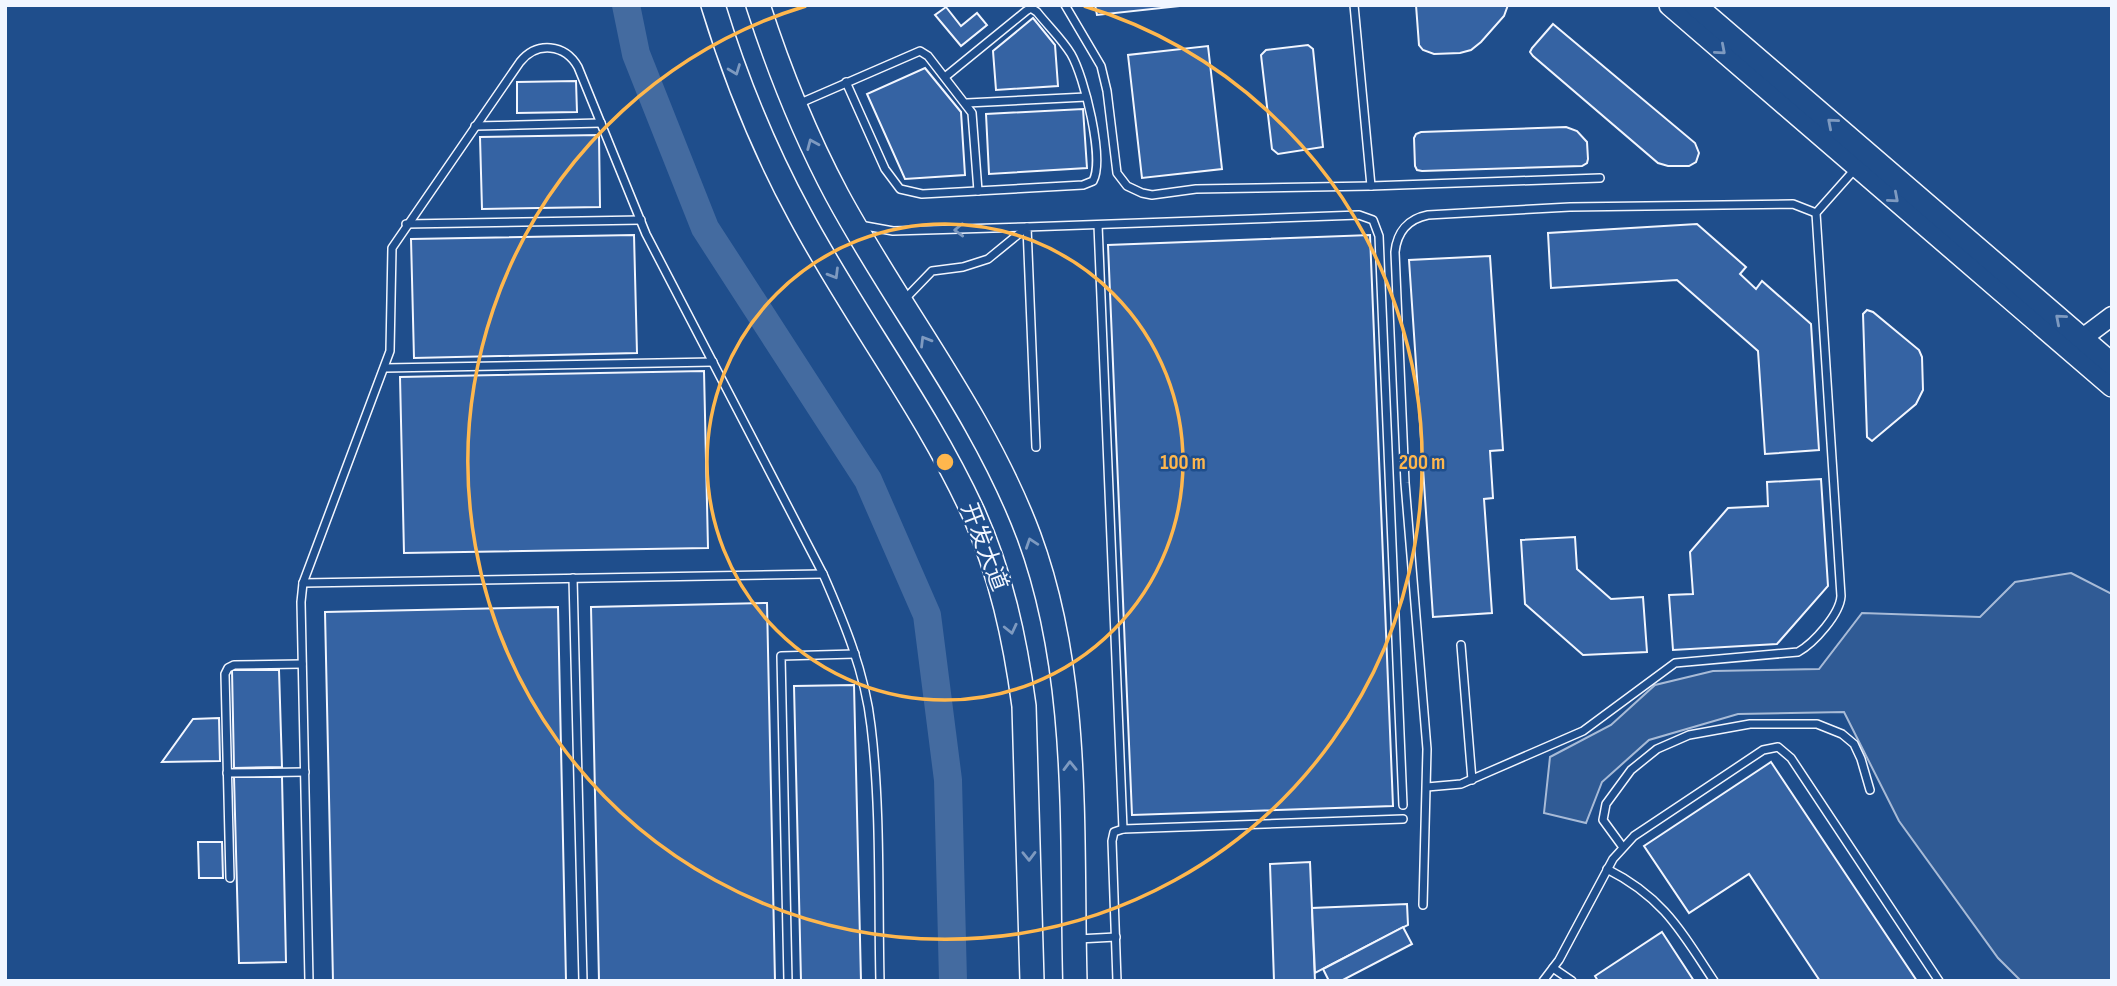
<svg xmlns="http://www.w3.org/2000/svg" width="2117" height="986" viewBox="0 0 2117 986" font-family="'Sofia Sans Condensed','Noto Sans SC',sans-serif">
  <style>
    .built { fill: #305b95; stroke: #a8bbd7; stroke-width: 2 }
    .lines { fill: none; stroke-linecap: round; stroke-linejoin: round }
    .river { stroke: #446ba0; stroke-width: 28 }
    .building { fill: #3563a3; stroke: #f2f6ff; stroke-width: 2 }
    .service-casing { stroke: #f2f6ff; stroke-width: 10 }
    .tertiary-casing { stroke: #f2f6ff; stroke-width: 21 }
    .secondary-casing { stroke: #f2f6ff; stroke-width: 24 }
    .primary-casing { stroke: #f2f6ff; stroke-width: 26 }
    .service { stroke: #1f4e8c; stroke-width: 7 }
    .tertiary { stroke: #1f4e8c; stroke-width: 18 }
    .secondary { stroke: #1f4e8c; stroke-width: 21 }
    .primary { stroke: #1f4e8c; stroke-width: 23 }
    .oneway { stroke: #7e9ac0 }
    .ring { fill: none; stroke: #ffb74d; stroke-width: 3.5 }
    .labels { text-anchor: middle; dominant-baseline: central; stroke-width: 5; stroke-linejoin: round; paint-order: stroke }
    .street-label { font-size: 23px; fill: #f2f6ff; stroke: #1f4e8c }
    .centre { fill: #ffb74d; stroke: #1f4e8c; stroke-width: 3.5 }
    .ring-label { font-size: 21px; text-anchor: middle; font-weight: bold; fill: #ffb74d; stroke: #1f4e8c; stroke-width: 5; stroke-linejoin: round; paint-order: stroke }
  </style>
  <rect width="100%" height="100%" fill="#1f4e8c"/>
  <path class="built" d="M2071,573L2112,594V981H2021L1998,958L1899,821L1844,712L1738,714L1649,740L1602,782L1586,823L1544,813L1550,757L1611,725L1655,685L1713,671L1819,669L1862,613L1980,617L2015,582Z"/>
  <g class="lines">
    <path class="river" d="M626,5L636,54L705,228L868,480L927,615L948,780L953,981"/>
  </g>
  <g class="building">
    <path d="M1095,5H1189L1097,15Z"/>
    <path d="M1416,5H1508L1504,16L1481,42L1471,50L1460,53L1434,54L1423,50L1419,45Z"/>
    <path d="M946,7L961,26L977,13L987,25L961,46L935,15Z"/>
    <path d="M1033,18L1055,45L1058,86L996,90L993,51Z"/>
    <path d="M1553,24L1695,143L1699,153L1696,162L1689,166H1668L1658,163L1533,56L1530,52L1532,48Z"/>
    <path d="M1308,45L1313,49L1323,147L1278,154L1272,149L1261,55L1266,50Z"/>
    <path d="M1208,46L1222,169L1142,178L1128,55Z"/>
    <path d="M925,68L961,112L965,175L905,179L867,94Z"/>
    <path d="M576,81L577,112L517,113V82Z"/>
    <path d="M1083,109L1087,168L989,174L986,114Z"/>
    <path d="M1566,127L1577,131L1587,142L1588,159L1587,163L1582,166L1422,171L1417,170L1415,166L1414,138L1416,134L1421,132Z"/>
    <path d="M599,135L600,207L482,209L480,137Z"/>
    <path d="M1697,224L1746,267L1740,274L1756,289L1762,281L1811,324L1819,450L1765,454L1758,351L1677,280L1551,288L1548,233Z"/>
    <path d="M634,235L637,353L414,358L411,239Z"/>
    <path d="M1370,235L1393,806L1132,815L1108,245Z"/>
    <path d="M1490,256L1503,450L1490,451L1493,498L1484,499L1492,613L1433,617L1409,260Z"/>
    <path d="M1867,310L1873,312L1919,350L1922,357L1923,390L1916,404L1872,441L1867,437L1863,314Z"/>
    <path d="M704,371L708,548L404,553L400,377Z"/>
    <path d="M1821,479L1828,586L1777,644L1673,650L1669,595L1693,594L1690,552L1728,508L1768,506L1767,482Z"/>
    <path d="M1575,537L1577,569L1611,599L1643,597L1647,652L1583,655L1525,604L1521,540Z"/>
    <path d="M767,603L775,981H599L591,607Z"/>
    <path d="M558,607L566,981H333L325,612Z"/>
    <path d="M232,670H279L282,767L234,768Z"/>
    <path d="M854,685L861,981H801L794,686Z"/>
    <path d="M219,718L220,761L162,762L193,719Z"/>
    <path d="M1771,762L1917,981H1820L1749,874L1689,913L1644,846Z"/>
    <path d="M234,777H282L286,962L239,963Z"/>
    <path d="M198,842H222L223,878H199Z"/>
    <path d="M1310,862L1315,981H1274L1270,864Z"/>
    <path d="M1407,904L1408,925L1315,973L1312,908Z"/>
    <path d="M1403,927L1412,944L1341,981H1329L1323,969Z"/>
    <path d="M1662,932L1694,981H1598L1595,976Z"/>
  </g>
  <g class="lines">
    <g class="service-casing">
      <g id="service">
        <path d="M1065,5L1101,66L1107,91L1117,173L1127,186L1142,193L1152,195L1196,189L1371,186L1600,178"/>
        <path d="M1354,5L1371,186"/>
        <path d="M846,82L885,169L900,189L922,194L1083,185L1093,181C1105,159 1084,76 1071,54C1062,39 1048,26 1037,12L1031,8L1026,11L945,77"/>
        <path d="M967,103L1086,97"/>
        <path d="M798,104L920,51L928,56L972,113L978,191"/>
        <path d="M475,126L601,123"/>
        <path d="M406,224L641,220"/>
        <path d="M860,225L893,231L1027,227"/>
        <path d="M1098,225L1123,829"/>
        <path d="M903,301L932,271L963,267L988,259L1026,228"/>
        <path d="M385,368L713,362"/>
        <path d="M1036,447L1027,227L1359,215L1373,220L1379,236L1403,805"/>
        <path d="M573,578L583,981"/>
        <path d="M303,583L823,574"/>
        <path d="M1461,645L1472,780"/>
        <path d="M227,773L305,772"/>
        <path d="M1427,787L1461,784L1583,731L1675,663L1798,652C1814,643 1840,614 1841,596L1816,213L1856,168"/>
        <path d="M1622,846L1603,820L1606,804L1631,770L1657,749L1689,735L1750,724H1817L1842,734L1854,744L1861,759L1870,790"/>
        <path d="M1607,869C1663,897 1681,931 1714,981"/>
        <path d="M230,878L225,674L228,668L234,665L302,664"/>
        <path d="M1423,905L1427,749L1405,483L1395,252C1397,232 1408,219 1428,215L1570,207L1793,204L1816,213"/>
        <path d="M1078,939L1116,937"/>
        <path d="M1553,968L1572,981"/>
        <path d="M309,981L301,602L303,583L390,351L392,248L520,62C537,41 565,44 578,67L646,234L823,574C844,622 865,672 871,726C881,808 878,897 880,981"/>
        <path d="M788,981L781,656L855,654"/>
        <path d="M1117,981L1112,841L1114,832L1123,829L1403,819"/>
        <path d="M1543,981L1559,960L1613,859L1634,836L1763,750L1778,747L1791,758L1939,981"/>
      </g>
    </g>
    <g class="tertiary-casing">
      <path id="tertiary" d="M2072,346L2112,316"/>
    </g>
    <g class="secondary-casing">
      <g id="secondary">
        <path d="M1670,5L2112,386"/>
        <path d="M1695,5L2112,364"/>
      </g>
    </g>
    <g class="primary-casing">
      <g id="primary">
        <path d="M713,5C735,77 764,149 800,215C854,316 925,408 973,512C1001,574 1015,639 1024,706L1032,981"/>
        <path d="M758,5C779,70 805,135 837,195C899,310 983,413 1029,536C1081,677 1071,833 1075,981"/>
      </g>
    </g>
    <use href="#service" class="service"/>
    <use href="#tertiary" class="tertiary"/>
    <use href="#secondary" class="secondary"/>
    <use href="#primary" class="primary"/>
  </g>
  <defs><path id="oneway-chevron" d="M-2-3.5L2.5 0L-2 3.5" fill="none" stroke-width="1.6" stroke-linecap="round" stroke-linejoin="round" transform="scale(1.75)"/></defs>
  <g class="oneway">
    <use href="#oneway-chevron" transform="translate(1721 50) rotate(41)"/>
    <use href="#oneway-chevron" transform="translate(735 70) rotate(69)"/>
    <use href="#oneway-chevron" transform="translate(1832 123) rotate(-139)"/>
    <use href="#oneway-chevron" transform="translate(812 144) rotate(-113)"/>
    <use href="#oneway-chevron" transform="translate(1894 198) rotate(41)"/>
    <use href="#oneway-chevron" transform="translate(959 230) rotate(178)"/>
    <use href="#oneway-chevron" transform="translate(834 274) rotate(59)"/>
    <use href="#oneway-chevron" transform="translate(2060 319) rotate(-139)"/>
    <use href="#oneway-chevron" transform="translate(925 341) rotate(-121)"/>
    <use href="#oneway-chevron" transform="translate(1031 543) rotate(-109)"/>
    <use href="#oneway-chevron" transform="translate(1011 629) rotate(77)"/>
    <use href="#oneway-chevron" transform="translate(1070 766) rotate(-91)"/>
    <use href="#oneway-chevron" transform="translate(1029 856) rotate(89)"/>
  </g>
  <g class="ring">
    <circle cx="945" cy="462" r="238"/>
    <path d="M1084 6A477 477 0 1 1 806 6"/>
  </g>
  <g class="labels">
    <g class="street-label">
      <text transform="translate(984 547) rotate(69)">开发大道</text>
    </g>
  </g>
  <circle cx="945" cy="462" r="10" class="centre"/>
  <g class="ring-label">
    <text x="1183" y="469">100 m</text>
    <text x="1422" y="469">200 m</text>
  </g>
  <rect width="2117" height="986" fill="none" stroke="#f2f6ff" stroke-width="14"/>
</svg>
